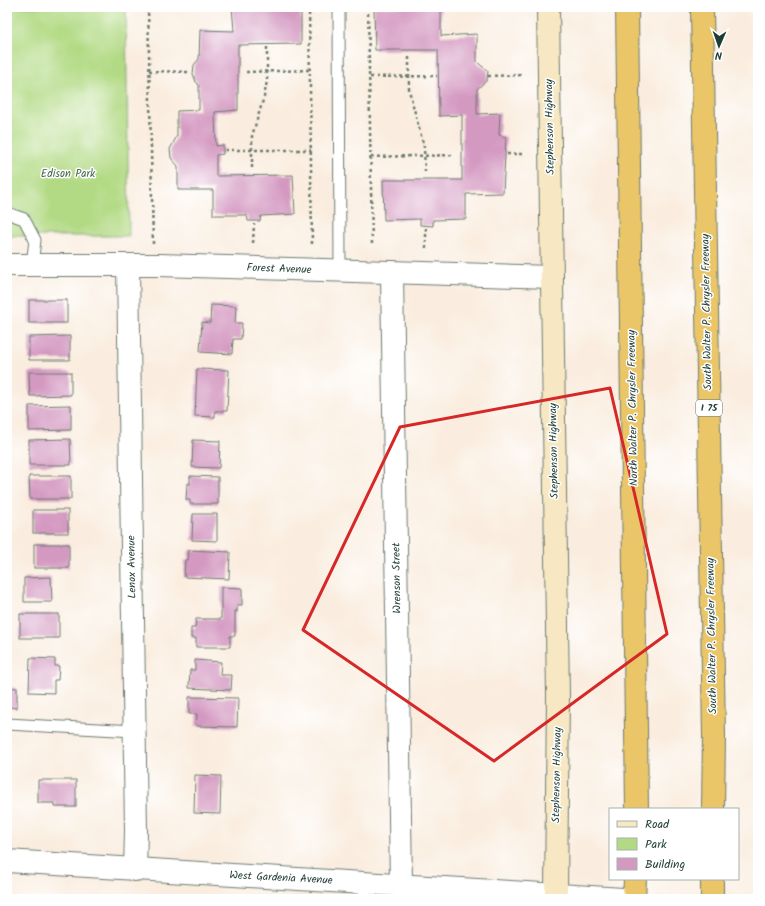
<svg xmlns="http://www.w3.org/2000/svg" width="765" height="906" viewBox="0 0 765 906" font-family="Kalam,sans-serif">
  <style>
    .green { fill: #b2da84; stroke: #688c5c }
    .building { fill: #d499c1 }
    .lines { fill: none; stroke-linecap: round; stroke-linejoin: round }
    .service-casing { stroke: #6c7b70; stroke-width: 13 }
    .minor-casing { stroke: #6c7b70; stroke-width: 24 }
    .tertiary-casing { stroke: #6c7b70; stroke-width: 24 }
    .secondary-casing { stroke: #6c7b70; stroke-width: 24 }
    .motorway-casing { stroke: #6c7b70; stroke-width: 24 }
    .path { stroke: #6c7b70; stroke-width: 2.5; stroke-dasharray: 3 3; stroke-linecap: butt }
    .service { stroke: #fff; stroke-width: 11 }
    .minor { stroke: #fff; stroke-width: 22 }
    .tertiary { stroke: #fff; stroke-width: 22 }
    .secondary { stroke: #f7e8c3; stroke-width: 22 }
    .motorway { stroke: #ebc669; stroke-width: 22 }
    .marked { fill: none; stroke: #d62828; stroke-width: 3; stroke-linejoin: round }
    .labels { text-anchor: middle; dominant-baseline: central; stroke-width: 3; stroke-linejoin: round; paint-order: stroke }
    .shield { fill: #fff; stroke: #627771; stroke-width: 1 }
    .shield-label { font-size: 10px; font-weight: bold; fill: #1f3d34 }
    .street-label { font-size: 11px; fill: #1f3d34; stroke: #fff }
    .park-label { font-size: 11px; fill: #446448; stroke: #fff }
  </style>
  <rect width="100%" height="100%" fill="#fff"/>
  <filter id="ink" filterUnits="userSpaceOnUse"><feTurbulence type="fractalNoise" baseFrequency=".025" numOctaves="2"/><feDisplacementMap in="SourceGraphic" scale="8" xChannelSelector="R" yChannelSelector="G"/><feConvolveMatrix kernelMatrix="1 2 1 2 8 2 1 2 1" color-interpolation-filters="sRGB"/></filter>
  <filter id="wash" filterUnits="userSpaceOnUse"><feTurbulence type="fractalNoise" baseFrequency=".012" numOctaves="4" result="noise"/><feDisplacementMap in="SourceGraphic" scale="16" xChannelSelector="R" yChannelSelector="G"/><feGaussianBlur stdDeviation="0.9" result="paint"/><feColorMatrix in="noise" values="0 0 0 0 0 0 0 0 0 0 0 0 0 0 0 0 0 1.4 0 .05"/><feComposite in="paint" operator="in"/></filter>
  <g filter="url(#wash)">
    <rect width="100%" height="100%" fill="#faeddf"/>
    <path class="green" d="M7,7H126L129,236H7Z"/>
    <g id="blocks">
      <g class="building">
        <path d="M232,7H301V44L238,45V110L215,112L216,146L223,145V154L216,155V176L293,175L295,214L261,216L260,221H248L247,215H213V190H178V166L171,158L170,149L177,136V111L199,110V85L196,82L193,74L194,65L199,59L200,30L234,31Z"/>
        <path d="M374,7H441V36L477,34V62L488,71L487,80L477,89V114L500,113L499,135L506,137L503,193L466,194V219L433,220V226L420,225V219L384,220L383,180H462V115L439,116L438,50H375Z"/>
        <rect x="29" y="300" width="38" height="23"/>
        <path d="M211,305L236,306L235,323H242L241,339H233L232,354L200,352L202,322L210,323Z"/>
        <path d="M70,336V360H29V337Z"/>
        <path d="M197,369L229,370L227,411H215V417L195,416Z"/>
        <path d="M29,372H71V395L30,396Z"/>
        <path d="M71,405V430L29,431V406Z"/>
        <path d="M70,439L71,465H29V440Z"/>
        <path d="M193,440L220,441L219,468L192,467Z"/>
        <path d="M29,476H71V499H30Z"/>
        <path d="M190,476L218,477V504H190V500H186L187,484H190Z"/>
        <rect x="33" y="510" width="35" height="23"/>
        <path d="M193,514H217V541L192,540Z"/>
        <rect x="34" y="544" width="35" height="24"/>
        <path d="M189,550L230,552L229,579L184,577L185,560H188Z"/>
        <path d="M51,577L52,602H24V578Z"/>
        <path d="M221,587L242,588V605H237V612L235,611V636H230V647H196V638H191V628H195L196,619H221Z"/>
        <rect x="20" y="614" width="39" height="24"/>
        <path d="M30,658L55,659V666H59L58,680H54V693L29,692Z"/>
        <path d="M195,660L221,662L220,675H232L231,690L189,688L190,670H195Z"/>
        <path d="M7,687L17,688V708L7,707Z"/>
        <path d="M189,697L238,698L237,727L196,726L197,714H189Z"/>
        <path d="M195,775L221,776L220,814L194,813Z"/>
        <path d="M38,780H76V807H55V803H38Z"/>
      </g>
    </g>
  </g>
  <g filter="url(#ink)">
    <use href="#blocks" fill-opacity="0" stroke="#6c7b70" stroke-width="1"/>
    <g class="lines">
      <g class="service-casing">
        <g id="service">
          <path d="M339,7L340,270"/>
          <path d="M7,213L24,219L35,240L32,265"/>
          <path d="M7,724L135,731"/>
        </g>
      </g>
      <g class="minor-casing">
        <g id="minor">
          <path d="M7,265H159L552,277"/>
          <path d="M128,265L136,831L135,870"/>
          <path d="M392,272L401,885"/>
        </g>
      </g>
      <g class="tertiary-casing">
        <path id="tertiary" d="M7,861L623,899"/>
      </g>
      <g class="secondary-casing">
        <path id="secondary" d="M548,7L558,696L556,895"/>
      </g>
      <g class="motorway-casing">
        <g id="motorway">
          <path d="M627,7L637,809"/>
          <path d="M702,7L714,736L713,809"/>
          <path d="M634,899L635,879"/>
          <path d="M712,899V879"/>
        </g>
      </g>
      <g class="path">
        <path d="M148,7L153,244"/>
        <path d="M309,7L312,245"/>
        <path d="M368,7L372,247"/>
        <path d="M409,57V90L424,147L425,172"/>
        <path d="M149,71L190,72"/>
        <path d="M246,72L309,70"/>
        <path d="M488,76L524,75"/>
        <path d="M370,77L437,76"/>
        <path d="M225,150H311"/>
        <path d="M507,154H524"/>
        <path d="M371,157L455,155"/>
        <path d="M252,168V136L264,97L267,81V47"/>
        <path d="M426,228V248"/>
        <path d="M253,243L254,224"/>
      </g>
      <use href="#service" class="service"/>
      <use href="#minor" class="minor"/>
      <use href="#tertiary" class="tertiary"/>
      <use href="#secondary" class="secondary"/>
      <use href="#motorway" class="motorway"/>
    </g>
  </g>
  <path class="marked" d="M610,388L667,634L494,761L303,630L400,427Z"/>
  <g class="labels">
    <rect class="shield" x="696" y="400" width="26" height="16" rx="3"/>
    <g class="shield-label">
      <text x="709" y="408">I 75</text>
    </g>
    <g class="street-label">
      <text transform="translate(550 127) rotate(-91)">Stephenson Highway</text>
      <text transform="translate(279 269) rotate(2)">Forest Avenue</text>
      <text transform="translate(707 312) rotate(-91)">South Walter P. Chrysler Freeway</text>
      <text transform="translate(633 408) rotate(-91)">North Walter P. Chrysler Freeway</text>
      <text transform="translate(554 451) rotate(-91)">Stephenson Highway</text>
      <text transform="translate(132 567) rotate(-91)">Lenox Avenue</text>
      <text transform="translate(397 578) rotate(-91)">Wrenson Street</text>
      <text transform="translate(712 636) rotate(-91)">South Walter P. Chrysler Freeway</text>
      <text transform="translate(557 775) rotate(-89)">Stephenson Highway</text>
      <text transform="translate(281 878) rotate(3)">West Gardenia Avenue</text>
    </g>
    <g class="park-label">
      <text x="68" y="174">Edison Park</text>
    </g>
  </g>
  <rect width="765" height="906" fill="none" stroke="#fff" stroke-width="24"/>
  <rect x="609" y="808" width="130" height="72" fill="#ffffff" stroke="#a5b1ae"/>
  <rect x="617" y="821" width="20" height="6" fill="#f7e8c3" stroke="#a5b1ae"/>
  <text x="645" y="828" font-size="12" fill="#1f3d34">Road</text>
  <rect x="617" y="838" width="20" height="12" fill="#b2da84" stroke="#a5b1ae"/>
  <text x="645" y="848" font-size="12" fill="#1f3d34">Park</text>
  <rect x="617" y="858" width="20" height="12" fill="#d499c1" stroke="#a5b1ae"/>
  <text x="645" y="868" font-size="12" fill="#1f3d34">Building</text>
  <g transform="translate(719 46) rotate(182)" stroke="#ffffff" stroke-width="3" paint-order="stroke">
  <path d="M0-3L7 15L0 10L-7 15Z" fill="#1f3d34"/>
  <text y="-6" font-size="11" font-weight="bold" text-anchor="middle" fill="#1f3d34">N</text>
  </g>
</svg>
